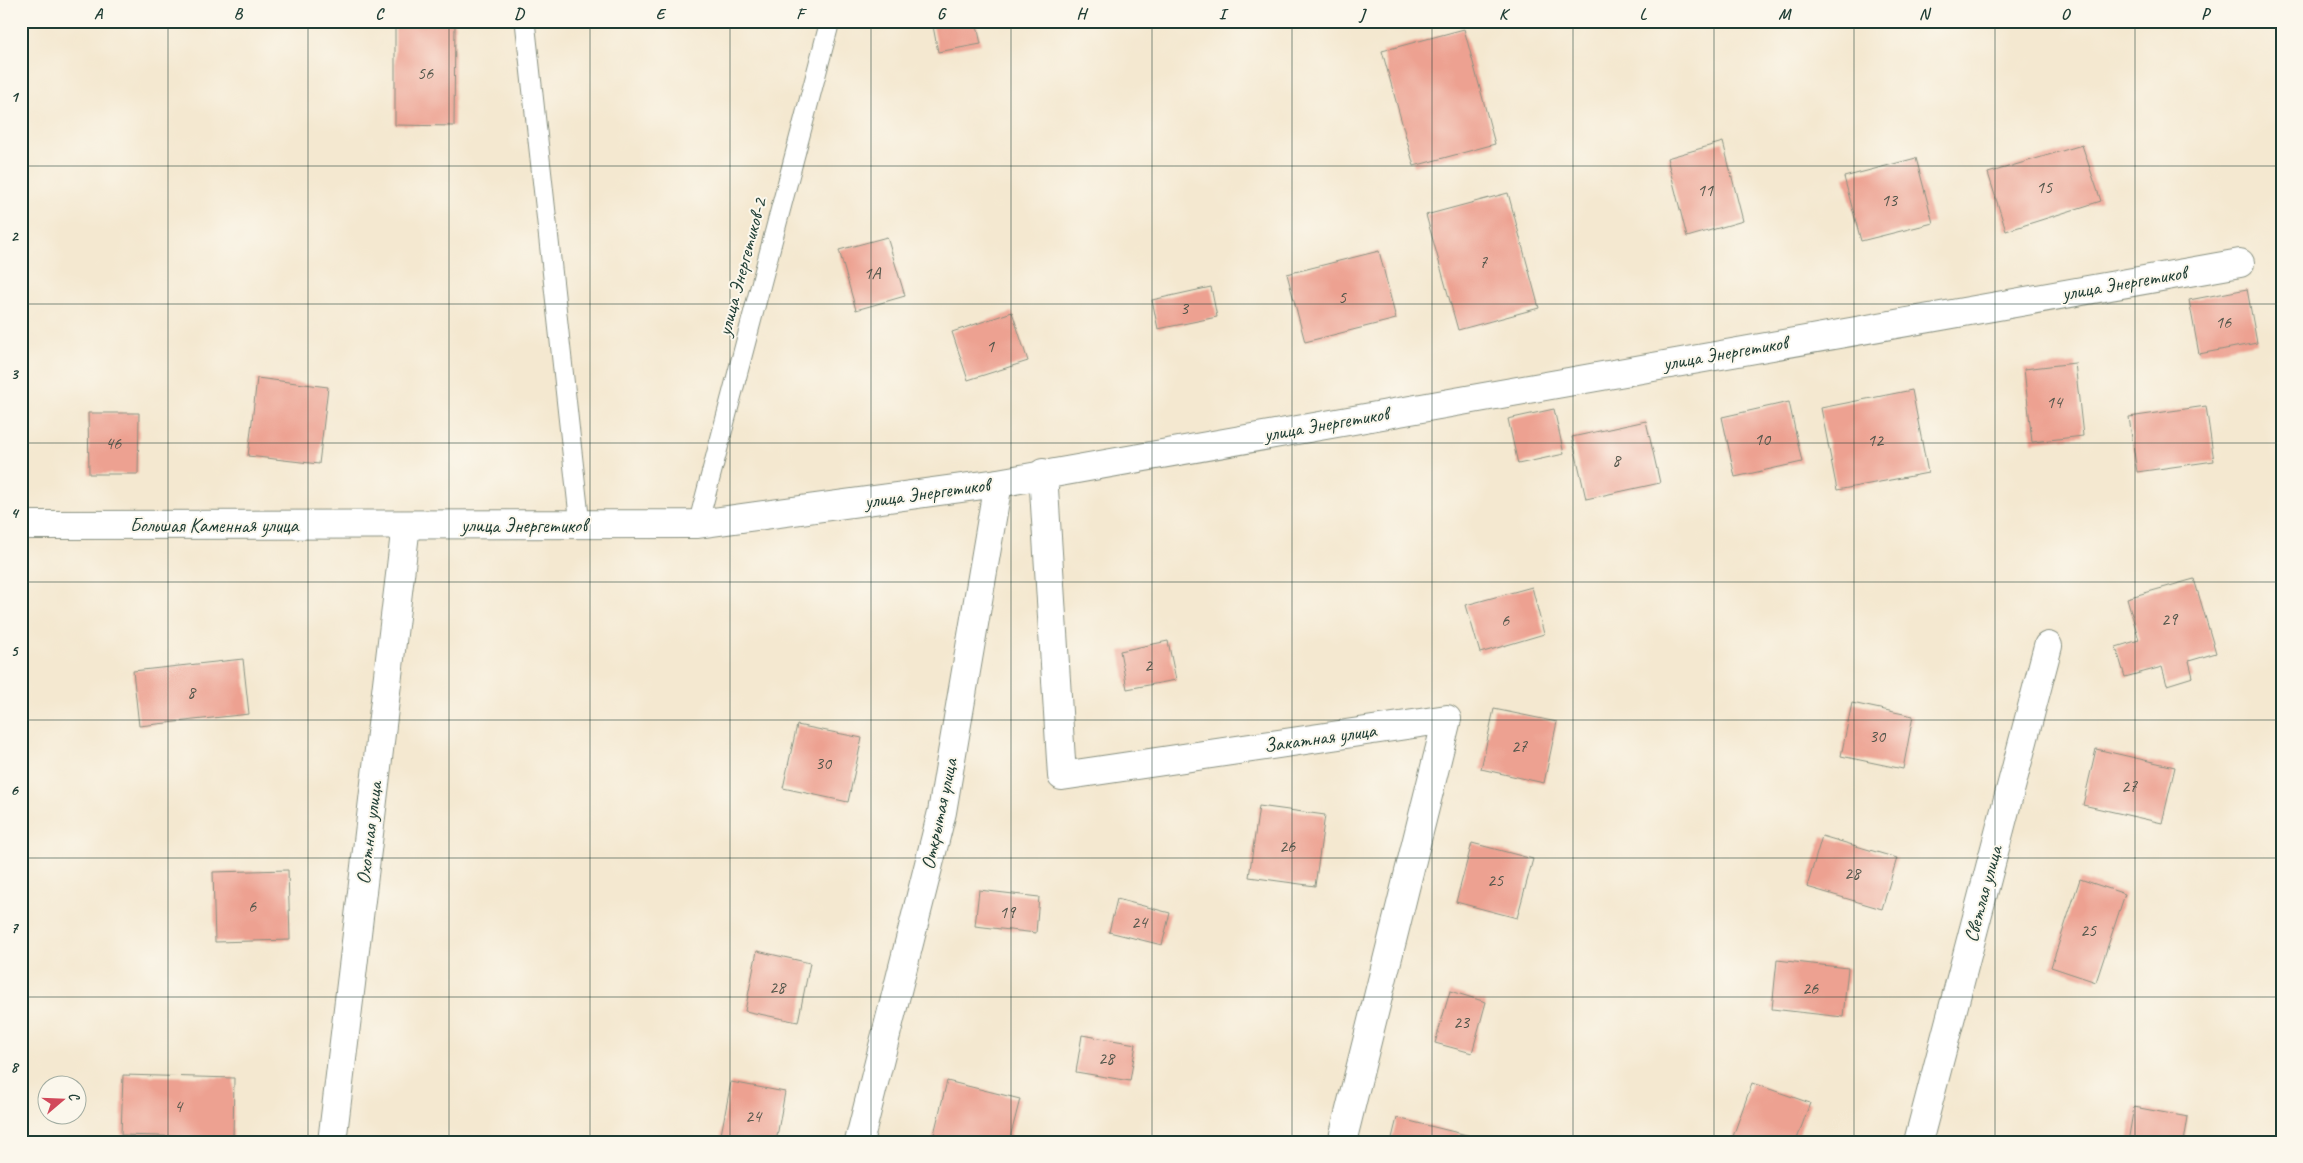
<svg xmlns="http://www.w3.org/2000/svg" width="2303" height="1163" viewBox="0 0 2303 1163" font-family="Caveat,sans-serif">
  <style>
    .building { fill: #eda191 }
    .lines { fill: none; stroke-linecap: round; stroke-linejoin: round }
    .service-casing { stroke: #8a9282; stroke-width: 21 }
    .minor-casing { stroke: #8a9282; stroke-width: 30 }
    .service { stroke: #fff; stroke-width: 19 }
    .minor { stroke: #fff; stroke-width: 28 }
    .grid { fill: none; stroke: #1f3d34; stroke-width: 1; stroke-opacity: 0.55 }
    .labels { text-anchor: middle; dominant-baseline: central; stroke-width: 4; stroke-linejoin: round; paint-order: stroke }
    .number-label { font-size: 18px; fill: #52564b }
    .street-label { font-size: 20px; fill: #1f3d34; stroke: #fbf7ec }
    .neatline { fill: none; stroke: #1f3d34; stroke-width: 2 }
    .grid-label { font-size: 16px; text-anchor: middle; font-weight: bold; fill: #1f3d34 }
  </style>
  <rect width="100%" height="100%" fill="#fbf7ec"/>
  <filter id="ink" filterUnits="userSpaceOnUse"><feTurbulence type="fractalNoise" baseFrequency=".02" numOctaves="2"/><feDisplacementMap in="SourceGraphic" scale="10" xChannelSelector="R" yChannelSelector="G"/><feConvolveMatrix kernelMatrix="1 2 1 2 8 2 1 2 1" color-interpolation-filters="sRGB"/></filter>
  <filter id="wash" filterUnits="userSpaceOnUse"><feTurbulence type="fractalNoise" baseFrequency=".0096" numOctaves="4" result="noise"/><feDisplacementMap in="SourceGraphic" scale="20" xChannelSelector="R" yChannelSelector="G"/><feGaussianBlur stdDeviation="1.12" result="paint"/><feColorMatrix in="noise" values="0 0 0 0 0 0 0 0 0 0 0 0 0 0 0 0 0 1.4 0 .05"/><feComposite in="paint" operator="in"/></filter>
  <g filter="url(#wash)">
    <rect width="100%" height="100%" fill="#f4e8d0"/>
    <g id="blocks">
      <g class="building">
        <path d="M395,21H455L454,126L395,125Z"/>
        <path d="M932,21H976L981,44L938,52Z"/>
        <path d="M1464,29L1495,144L1414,166L1382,51Z"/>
        <path d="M1723,142L1743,221L1687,237L1667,158Z"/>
        <path d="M2082,145L2101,201L2006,231L1988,173Z"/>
        <path d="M1916,158L1933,223L1861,241L1844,177Z"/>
        <path d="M1508,193L1539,308L1458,330L1426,215Z"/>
        <path d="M887,237L905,296L856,310L839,250Z"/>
        <path d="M1379,251L1396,319L1305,342L1287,274Z"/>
        <path d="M1211,287L1217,317L1158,329L1152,300Z"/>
        <path d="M2247,289L2257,343L2199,354L2189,300Z"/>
        <path d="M1012,312L1028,361L968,380L952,332Z"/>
        <path d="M2075,363L2083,436L2032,442L2024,369Z"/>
        <path d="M257,378L328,387L319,464L248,456Z"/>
        <path d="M1912,390L1928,473L1837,490L1821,408Z"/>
        <path d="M1789,402L1802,462L1735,477L1722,417Z"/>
        <path d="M2206,406L2214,461L2137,472L2129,417Z"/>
        <path d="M1554,409L1564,454L1518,464L1508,419Z"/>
        <path d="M88,413H139L138,474H89Z"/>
        <path d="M1646,421L1660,483L1586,499L1572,437Z"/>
        <path d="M2194,579L2216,653L2189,661L2193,677L2167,685L2162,667L2125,677L2116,647L2139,640L2127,598Z"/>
        <path d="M1532,587L1544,634L1480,653L1466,605Z"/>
        <path d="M1168,641L1176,680L1127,689L1120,651Z"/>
        <path d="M243,659L249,714L139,726L133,671Z"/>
        <path d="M1852,703L1913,716L1903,769L1841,756Z"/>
        <path d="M1494,709L1557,722L1544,783L1481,769Z"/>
        <path d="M797,725L862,738L848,802L783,788Z"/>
        <path d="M2096,749L2175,767L2162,823L2083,805Z"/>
        <path d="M1259,806L1325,815L1315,886L1249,877Z"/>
        <path d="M1822,836L1897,858L1882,909L1807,887Z"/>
        <path d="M1472,843L1533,859L1517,918L1456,902Z"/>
        <path d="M288,870L290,940L215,942L213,872Z"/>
        <path d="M2080,879L2125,894L2096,982L2051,967Z"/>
        <path d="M979,890L1039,897L1036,933L975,926Z"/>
        <path d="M1117,899L1170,913L1162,945L1109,932Z"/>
        <path d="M757,951L810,963L798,1022L745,1011Z"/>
        <path d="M1777,960L1848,968L1843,1017L1772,1009Z"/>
        <path d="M1450,991L1486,1002L1472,1053L1435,1043Z"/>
        <path d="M1082,1035L1136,1044L1130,1081L1076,1072Z"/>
        <path d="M123,1075L234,1078L233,1138L121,1135Z"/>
        <path d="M947,1081L1020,1099L1009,1142H932Z"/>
        <path d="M731,1082L785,1092L776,1142L720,1140Z"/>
        <path d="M1752,1083L1810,1103L1796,1142H1731Z"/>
        <path d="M2134,1107L2188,1117L2184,1142H2128Z"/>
        <path d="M1397,1118L1471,1136L1469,1142H1391Z"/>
      </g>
    </g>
  </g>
  <g filter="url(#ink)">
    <use href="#blocks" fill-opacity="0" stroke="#8a9282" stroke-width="1"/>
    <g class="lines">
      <g class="service-casing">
        <g id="service">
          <path d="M525,21L580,525"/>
          <path d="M698,524L830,21"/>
        </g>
      </g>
      <g class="minor-casing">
        <g id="minor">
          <path d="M1043,473L1062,776L1447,719L1342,1142"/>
          <path d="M21,525L698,524L998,483L2240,263"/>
          <path d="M332,1142L406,525"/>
          <path d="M859,1142L942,812L998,483"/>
          <path d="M1918,1142L2048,646"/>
        </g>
      </g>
      <use href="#service" class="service"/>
      <use href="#minor" class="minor"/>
    </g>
  </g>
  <path class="grid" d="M168,21V1142M308,21V1142M449,21V1142M590,21V1142M730,21V1142M871,21V1142M1011,21V1142M1152,21V1142M1292,21V1142M1432,21V1142M1573,21V1142M1714,21V1142M1854,21V1142M1995,21V1142M2135,21V1142M21,166H2282M21,304H2282M21,443H2282M21,582H2282M21,720H2282M21,858H2282M21,997H2282"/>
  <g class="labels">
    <g class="number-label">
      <text x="425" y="73">56</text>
      <text x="2044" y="187">15</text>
      <text x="1705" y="190">11</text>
      <text x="1889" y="200">13</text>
      <text x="1483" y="262">7</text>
      <text x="872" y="273">1А</text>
      <text x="1342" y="297">5</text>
      <text x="1184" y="308">3</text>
      <text x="2223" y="322">16</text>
      <text x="990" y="346">1</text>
      <text x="2054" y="402">14</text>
      <text x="1762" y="439">10</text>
      <text x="1875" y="440">12</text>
      <text x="113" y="443">46</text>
      <text x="1616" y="460">8</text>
      <text x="2169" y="619">29</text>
      <text x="1505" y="620">6</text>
      <text x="1148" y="665">2</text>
      <text x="191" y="692">8</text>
      <text x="1877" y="736">30</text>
      <text x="1519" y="746">27</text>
      <text x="823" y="763">30</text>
      <text x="2129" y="786">27</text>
      <text x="1287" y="846">26</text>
      <text x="1852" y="873">28</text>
      <text x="1495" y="880">25</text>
      <text x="252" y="906">6</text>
      <text x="1007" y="912">19</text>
      <text x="1139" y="922">24</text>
      <text x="2088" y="930">25</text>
      <text x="777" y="987">28</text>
      <text x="1810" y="988">26</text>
      <text x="1461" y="1022">23</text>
      <text x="1106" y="1058">28</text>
      <text x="178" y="1106">4</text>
      <text x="753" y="1116">24</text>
    </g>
    <g class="street-label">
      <text transform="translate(742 267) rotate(-75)">улица Энергетиков-2</text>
      <text transform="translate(2124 283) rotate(-10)">улица Энергетиков</text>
      <text transform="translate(1725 353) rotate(-10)">улица Энергетиков</text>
      <text transform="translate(1326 424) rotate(-10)">улица Энергетиков</text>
      <text transform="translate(927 493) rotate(-8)">улица Энергетиков</text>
      <text x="214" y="525">Большая Каменная улица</text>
      <text x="524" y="525">улица Энергетиков</text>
      <text transform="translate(1320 738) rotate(-8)">Закатная улица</text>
      <text transform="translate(939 814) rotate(-78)">Открытая улица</text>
      <text transform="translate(369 833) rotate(-83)">Охотная улица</text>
      <text transform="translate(1983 894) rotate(-75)">Светлая улица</text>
    </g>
  </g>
  <rect width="2303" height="1163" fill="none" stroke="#fbf7ec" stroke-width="55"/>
  <g transform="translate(62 1100) rotate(71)"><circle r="24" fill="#fbf7ec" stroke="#a3ada2"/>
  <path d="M0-4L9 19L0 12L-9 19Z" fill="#d1495b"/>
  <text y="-8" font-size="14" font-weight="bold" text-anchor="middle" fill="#1f3d34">С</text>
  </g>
  <rect x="28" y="28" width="2248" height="1108" class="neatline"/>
  <g class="grid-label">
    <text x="98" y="19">A</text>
    <text x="238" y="19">B</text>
    <text x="379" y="19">C</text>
    <text x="519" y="19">D</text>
    <text x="660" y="19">E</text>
    <text x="800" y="19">F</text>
    <text x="941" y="19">G</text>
    <text x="1081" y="19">H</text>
    <text x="1222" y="19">I</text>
    <text x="1362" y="19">J</text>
    <text x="1503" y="19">K</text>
    <text x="1643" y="19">L</text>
    <text x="1784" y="19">M</text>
    <text x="1924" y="19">N</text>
    <text x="2065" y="19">O</text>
    <text x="2205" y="19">P</text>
    <text x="14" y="102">1</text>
    <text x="14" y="241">2</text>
    <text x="14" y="379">3</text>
    <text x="14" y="518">4</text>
    <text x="14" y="656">5</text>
    <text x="14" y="795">6</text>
    <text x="14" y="933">7</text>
    <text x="14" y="1072">8</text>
  </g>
</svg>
